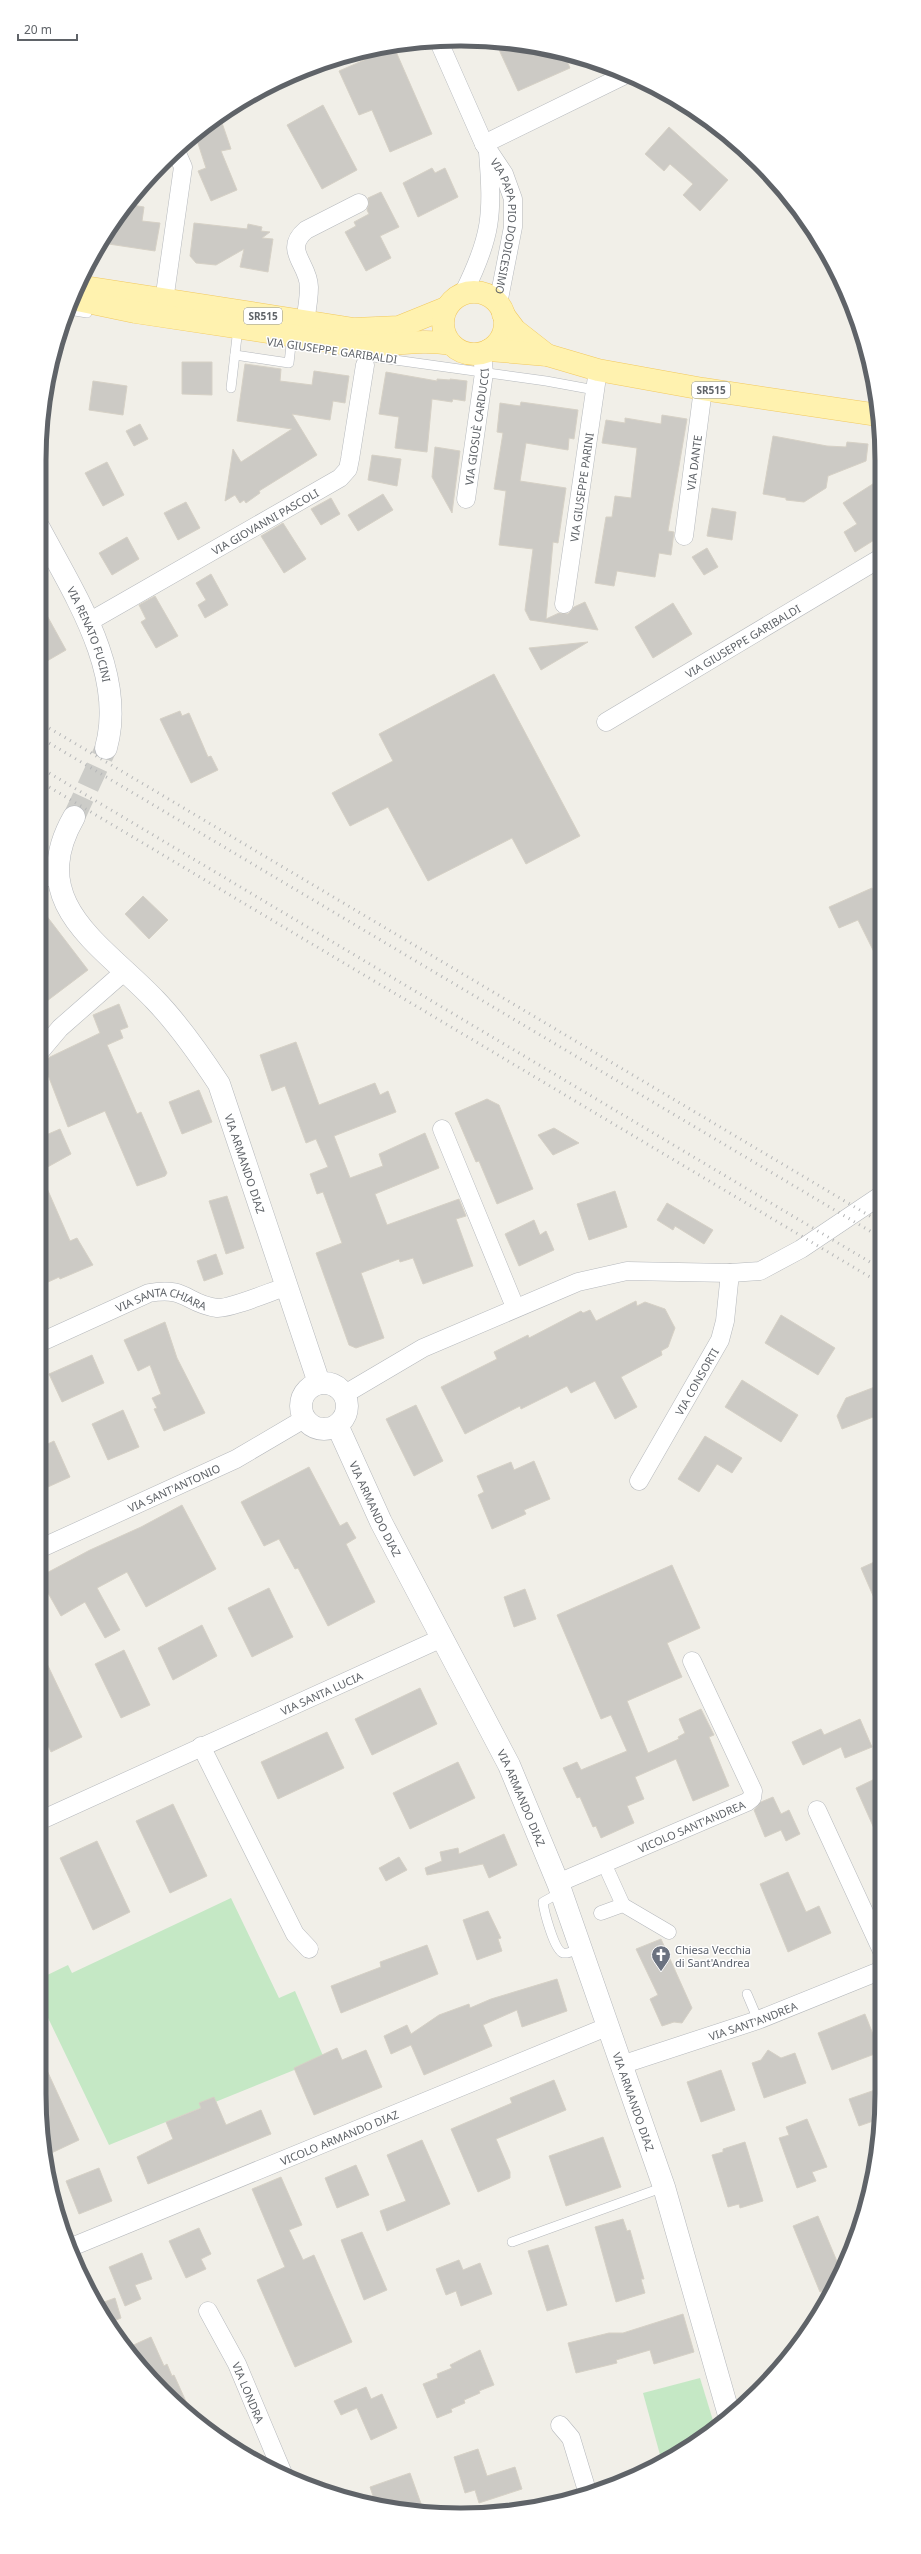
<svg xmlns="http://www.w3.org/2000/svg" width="921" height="2554" viewBox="0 0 921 2554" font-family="'Noto Sans',sans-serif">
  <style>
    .green { fill: #c5e8c5 }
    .building { fill: #cccac5; stroke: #d6d1c6 }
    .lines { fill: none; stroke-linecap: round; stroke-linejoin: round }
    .tertiary-tunnel { stroke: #ccccc8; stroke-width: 22; stroke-dasharray: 22 11; stroke-linecap: butt }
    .service-casing { stroke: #b5b8bc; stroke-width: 10 }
    .pedestrian-casing { stroke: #b5b8bc; stroke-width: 15 }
    .minor-casing { stroke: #b5b8bc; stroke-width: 19 }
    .tertiary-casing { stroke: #b5b8bc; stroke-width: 23 }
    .primary-casing { stroke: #f2c960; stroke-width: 23 }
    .service { stroke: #fff; stroke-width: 9 }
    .pedestrian { stroke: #fff; stroke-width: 14 }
    .minor { stroke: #fff; stroke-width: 18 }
    .tertiary { stroke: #fff; stroke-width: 22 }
    .primary { stroke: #fff2af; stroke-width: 22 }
    .rail { stroke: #b6b7b8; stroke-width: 3; stroke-dasharray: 1 5; stroke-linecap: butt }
    .labels { text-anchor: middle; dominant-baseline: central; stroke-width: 3; stroke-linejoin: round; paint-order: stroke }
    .shield { fill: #fff; stroke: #8f9295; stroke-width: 1 }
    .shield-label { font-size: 10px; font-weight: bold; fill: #5f6368 }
    .street-label { font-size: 11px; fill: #5f6368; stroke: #fff }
    .worship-label { font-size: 11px; fill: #5b616d; stroke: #fff; text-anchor: start }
    .rim { fill: none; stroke: #5f6368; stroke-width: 5 }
  </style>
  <rect width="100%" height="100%" fill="#f1efe8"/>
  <g class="green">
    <path d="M231,1898L279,1998L295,1991L324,2058L109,2145L39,1999V1979L68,1965L72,1973Z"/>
    <path d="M700,2378L715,2427L695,2444L662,2462L643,2393Z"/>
  </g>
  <g class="building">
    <path d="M495,41L563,52L570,68L518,91Z"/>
    <path d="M394,47L432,134L390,152L372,110L359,115L339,71Z"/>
    <path d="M323,105L357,170L322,189L287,125Z"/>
    <path d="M220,117L231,149L221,151L237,190L211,201L198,171L206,168L195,134Z"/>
    <path d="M669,127L728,180L700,211L683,195L693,184L670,164L664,171L645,154Z"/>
    <path d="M432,168L435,173L445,168L458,197L418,217L403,183Z"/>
    <path d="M381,192L399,227L380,236L391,258L366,271L345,232L356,226L354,222L369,214L367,210L369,204L368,198Z"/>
    <path d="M126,204L144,207L142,221L160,223L155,251L102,243Z"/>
    <path d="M194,223L247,229L248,224L262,227L261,231L270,232L262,238L273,239L268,272L240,267L244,249L216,265L196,263L190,256Z"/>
    <path d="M182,362H212V395L182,394Z"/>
    <path d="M245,364L281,369L280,381L312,385L314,371L349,376L345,403L333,401L330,420L292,414L317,455L259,491L260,493L246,503L244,500L240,503L235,495L225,501L233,449L241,462L292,429L237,421Z"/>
    <path d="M386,372L437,381V379L450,380V379L467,381L465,401L453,399L452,402L432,399L427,452L395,448L399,417L379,414Z"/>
    <path d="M93,381L127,386L123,415L89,410Z"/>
    <path d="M521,402L578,410L574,439L569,438L568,450L526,443L520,481L566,488L558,543L553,542L546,619L559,613L568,614L574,607L585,602L598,630L530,620L525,610L533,549L499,545L506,491L494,489L503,433L497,432L500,403L520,406Z"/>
    <path d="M662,415L687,419L668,531L674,532L671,555L659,553L655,577L617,571L614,586L595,583L606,517H612L615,496L631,498L637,448L602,443L606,420L625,423V418L661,424Z"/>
    <path d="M140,424L148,439L134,446L126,431Z"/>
    <path d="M773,436L827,446L846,447L847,442L868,444L866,461L828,476L826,488L804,502L786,500V498L763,494Z"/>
    <path d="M435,447L460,451L452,513L432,477Z"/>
    <path d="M372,455L401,459L397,486L368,480Z"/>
    <path d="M107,462L124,495L103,506L85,473Z"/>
    <path d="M879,480V537L855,552L844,532L857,524L843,503Z"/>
    <path d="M383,494L393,510L358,531L348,515Z"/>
    <path d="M331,498L340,514L321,525L311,509Z"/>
    <path d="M186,502L200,528L178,540L164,513Z"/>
    <path d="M712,508L736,512L732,540L707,536Z"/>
    <path d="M283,523L306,559L284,573L261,536Z"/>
    <path d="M127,537L139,559L112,575L99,553Z"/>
    <path d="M707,548L718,567L704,575L692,557Z"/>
    <path d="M211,574L228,605L205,618L198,605L206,600L196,583Z"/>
    <path d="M155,596L178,636L156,648L141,622L146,619L139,605Z"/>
    <path d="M39,601L66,650L47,661L39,647Z"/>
    <path d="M673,603L692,634L653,658L635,627Z"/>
    <path d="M588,642L541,670L529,648Z"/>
    <path d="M494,674L580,836L526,864L512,838L428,881L388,807L350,826L332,793L393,761L379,734Z"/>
    <path d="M180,711L182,716L189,713L208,757L211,756L218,770L191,783L160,719Z"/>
    <path d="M872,888L879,905L880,964L858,920L839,928L829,907Z"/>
    <path d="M143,896L168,920L149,939L125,914Z"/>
    <path d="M39,906L88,970L39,1007Z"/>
    <path d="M119,1004L128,1027L120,1030L123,1038L107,1045L137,1114L141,1112L167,1173L165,1176L137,1186L105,1111L68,1127L43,1062L50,1057L100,1033L93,1015Z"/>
    <path d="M296,1042L319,1105L375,1083L380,1095L388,1091L396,1112L334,1136L350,1178L383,1166L379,1154L425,1133L439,1168L375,1194L387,1225L459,1199L466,1216L456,1219L473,1266L423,1284L413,1258L400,1262L399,1259L361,1273L384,1338L356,1348L349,1345L316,1253L342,1243L323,1192L317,1194L310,1174L328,1167L316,1139L306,1143L285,1086L272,1091L260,1055Z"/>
    <path d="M199,1090L212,1122L182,1134L169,1102Z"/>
    <path d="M487,1099L499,1105L533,1189L497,1204L479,1161L476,1162L455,1113Z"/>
    <path d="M554,1128L579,1143L553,1155L538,1135Z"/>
    <path d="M60,1129L71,1154L44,1169L39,1158V1138Z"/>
    <path d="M39,1170L70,1241L77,1238L93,1265L60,1279L59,1277L46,1283L39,1266Z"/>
    <path d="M615,1191L627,1227L589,1240L577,1204Z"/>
    <path d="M227,1196L244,1248L226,1254L209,1201Z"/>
    <path d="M667,1203L713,1230L704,1244L675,1226L673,1230L657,1220Z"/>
    <path d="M534,1220L540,1235L546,1231L554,1250L519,1266L505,1234Z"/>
    <path d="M216,1254L223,1274L204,1281L197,1261Z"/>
    <path d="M636,1301L637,1306L645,1302L665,1309L675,1328L668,1347L661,1351L662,1355L621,1377L637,1407L615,1419L595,1381L571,1393L567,1386L521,1409L520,1406L465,1434L441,1387L497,1359L494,1352L528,1335L529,1338L581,1311L583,1313L590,1310L596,1321Z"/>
    <path d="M781,1315L835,1348L818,1375L765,1343Z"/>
    <path d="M165,1322L177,1358L205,1413L164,1431L154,1409L157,1408L152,1398L161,1394L150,1365L138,1371L124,1340Z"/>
    <path d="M92,1355L104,1383L62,1402L49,1374Z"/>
    <path d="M742,1380L798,1415L781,1442L725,1407Z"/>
    <path d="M880,1385L881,1414L842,1429L837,1416L846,1398Z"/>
    <path d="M416,1405L443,1461L414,1476L386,1419Z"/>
    <path d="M123,1410L139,1447L108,1460L92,1424Z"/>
    <path d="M705,1436L742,1458L732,1473L717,1464L699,1492L678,1479Z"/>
    <path d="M54,1441L70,1477L39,1491V1448Z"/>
    <path d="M534,1461L550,1499L524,1510L526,1514L492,1529L478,1495L484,1492L477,1476L511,1462L514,1470Z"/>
    <path d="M309,1467L340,1526L347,1522L356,1538L346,1544L375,1602L328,1626L298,1568L295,1569L279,1539L264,1546L241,1502Z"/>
    <path d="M182,1505L216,1569L146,1607L127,1572L97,1588L120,1630L105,1638L85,1602L61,1616L39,1577L90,1550L141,1527Z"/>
    <path d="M881,1559V1614L861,1568Z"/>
    <path d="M672,1565L700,1628L667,1643L682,1677L627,1701L648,1753L679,1739L678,1737L685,1733L679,1719L701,1709L714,1735L709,1737L729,1786L693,1801L676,1759L635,1777L644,1799L627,1806L634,1823L601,1838L596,1826L593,1827L580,1797L577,1798L563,1768L577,1762L581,1770L627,1751L611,1715L601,1719L557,1615Z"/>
    <path d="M269,1588L293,1637L252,1657L228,1608Z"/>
    <path d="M525,1589L536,1619L514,1627L504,1597Z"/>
    <path d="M202,1625L217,1656L173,1680L158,1648Z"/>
    <path d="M39,1647L82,1737L51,1752L39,1726Z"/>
    <path d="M124,1650L150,1705L121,1718L95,1664Z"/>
    <path d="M420,1688L437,1724L372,1755L355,1719Z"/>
    <path d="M860,1719L872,1747L845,1758L841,1747L803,1765L792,1742L821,1729L824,1735Z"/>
    <path d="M327,1732L344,1768L278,1799L261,1762Z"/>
    <path d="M458,1762L475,1798L410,1829L393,1793Z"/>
    <path d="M881,1776V1844L856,1788Z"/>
    <path d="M773,1797L781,1814L789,1810L800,1834L786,1841L781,1830L765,1837L754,1810L761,1802Z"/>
    <path d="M173,1804L207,1876L170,1893L136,1821Z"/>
    <path d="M504,1834L517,1865L489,1878L483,1864L427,1875L425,1868L442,1861L440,1852L458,1848L459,1854Z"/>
    <path d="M97,1841L130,1912L93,1930L60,1858Z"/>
    <path d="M399,1857L407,1870L386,1881L379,1868Z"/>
    <path d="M788,1872L806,1912L819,1906L831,1933L788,1952L760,1884Z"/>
    <path d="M488,1911L501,1938L498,1939L502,1951L477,1960L463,1920Z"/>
    <path d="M661,1939L692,2008L682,2023L674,2022L662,2026L650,1999L658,1995L636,1949Z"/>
    <path d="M427,1945L438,1974L341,2013L331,1986L381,1967L380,1962Z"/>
    <path d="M557,1979L567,2011L522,2027L517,2010L483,2025L492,2046L424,2075L411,2045L391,2054L384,2036L407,2025L411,2034L439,2015L469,2004L470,2008L491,1999Z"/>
    <path d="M865,2014L880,2052L832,2070L818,2033Z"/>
    <path d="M337,2048L342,2060L366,2050L382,2087L314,2115L294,2068Z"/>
    <path d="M768,2050L781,2058L795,2053L806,2083L764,2098L752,2063L761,2060Z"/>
    <path d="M39,2053L79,2140L45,2156L39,2094Z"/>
    <path d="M721,2070L735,2110L701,2122L687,2082Z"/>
    <path d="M554,2080L566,2110L496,2139L510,2172V2178L478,2192L451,2129L512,2103L510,2098Z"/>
    <path d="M875,2090L877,2095L882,2094L879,2119L859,2126L849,2099Z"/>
    <path d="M214,2097L226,2125L261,2110L271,2134L148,2184L137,2157L173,2139L166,2122L201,2108L199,2103Z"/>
    <path d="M807,2119L827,2167L812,2172L816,2181L797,2188L779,2138L789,2135L786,2127Z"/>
    <path d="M603,2137L621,2187L566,2206L549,2156Z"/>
    <path d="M422,2140L450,2204L387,2231L380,2211L406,2201L387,2155Z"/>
    <path d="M745,2142L763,2201L740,2208L739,2204L728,2207L712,2155L723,2152V2149Z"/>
    <path d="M356,2165L369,2195L337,2208L325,2178Z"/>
    <path d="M99,2168L112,2201L79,2214L66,2181Z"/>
    <path d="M281,2177L302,2225L289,2230L303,2260L314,2255L352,2342L295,2367L257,2280L285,2267L252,2189Z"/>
    <path d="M818,2216L841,2271L833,2286L820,2292L793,2226Z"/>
    <path d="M623,2219L627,2231L630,2230L644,2279H641L645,2293L616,2302L595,2227Z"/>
    <path d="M199,2228L211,2254L201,2259L206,2269L186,2278L169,2241Z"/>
    <path d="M362,2232L387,2290L364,2300L341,2240Z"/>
    <path d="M548,2245L567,2305L547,2311L528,2251Z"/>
    <path d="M142,2253L152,2279L135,2285L141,2299L125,2306L109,2267Z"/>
    <path d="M459,2260L463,2270L480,2263L492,2294L461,2306L456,2291L446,2295L436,2269Z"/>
    <path d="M115,2298L121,2318L109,2323L96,2305Z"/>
    <path d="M683,2314L694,2352L654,2364L650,2350L616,2360L617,2363L576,2373L568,2343L609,2333H623Z"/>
    <path d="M151,2337L164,2366L167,2364L172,2376L174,2375L193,2417L144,2372L127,2348Z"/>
    <path d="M480,2350L494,2385L479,2391L480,2393L464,2400L465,2403L451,2409L452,2412L437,2418L423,2384L438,2378L437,2374L452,2368L450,2365Z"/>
    <path d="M366,2387L371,2399L382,2394L397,2428L371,2440L357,2408L341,2415L334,2401Z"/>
    <path d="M478,2449L487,2476L515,2467L522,2489L479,2503L475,2490L465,2493L454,2457Z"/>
    <path d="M410,2473L424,2512L406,2511L376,2505L370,2487Z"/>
  </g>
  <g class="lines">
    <path class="tertiary-tunnel" d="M74,817L106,748"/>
    <g class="service-casing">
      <g id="service">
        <path d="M69,310L87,313"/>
        <path d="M235,355L289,363L292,336"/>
        <path d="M359,355L546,381L595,390"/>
        <path d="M231,388L238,328"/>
        <path d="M561,1892L543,1902C544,1911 554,1950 563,1953C569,1954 576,1950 581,1948"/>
        <path d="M747,1994L758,2020"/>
        <path d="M512,2242L664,2187"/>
      </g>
    </g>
    <g class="pedestrian-casing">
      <g id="pedestrian">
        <path d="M608,1872L623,1905"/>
        <path d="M601,1913L623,1905L669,1932"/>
      </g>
    </g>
    <g class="minor-casing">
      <g id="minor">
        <path id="s1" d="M439,42L484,144L504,174L513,199V227L498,304"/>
        <path d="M484,144L623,76"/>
        <path d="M463,294C492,236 493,215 488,152"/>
        <path d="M164,301L183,167L176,151"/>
        <path d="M305,321C307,310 309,298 309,287C309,264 282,250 306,230L359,203"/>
        <path id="s2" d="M466,499L484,373L482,354"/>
        <path id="s3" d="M684,536L703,389"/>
        <path id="s4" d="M564,604L598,370"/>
        <path id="s5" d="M87,623L340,478L348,469L350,459L365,365"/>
        <path id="s6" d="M606,722L879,559"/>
        <path d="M39,877H57"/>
        <path d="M39,1053L60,1028L125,971"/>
        <path d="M442,1129L515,1307"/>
        <path id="s7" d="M39,1343L149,1293C187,1286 186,1304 217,1308C230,1309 272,1291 288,1286"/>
        <path d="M345,1394L423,1348L578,1282L627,1271L730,1273L760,1271L801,1249L880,1196"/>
        <path id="s8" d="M639,1481L720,1340L725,1321L730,1273"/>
        <path id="s9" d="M39,1549L236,1459L304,1419"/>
        <path d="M201,1746L295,1934L309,1949"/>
        <path d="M817,1810L882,1951"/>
        <path id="s10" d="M39,1821L442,1638"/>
        <path id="s11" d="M558,1883L747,1802L752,1798L753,1791L692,1661"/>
        <path id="s12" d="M621,2065L758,2020L882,1970"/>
        <path id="s13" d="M69,2248L609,2026"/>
        <path id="s14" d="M208,2311L237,2364L284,2476"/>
        <path d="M560,2425L571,2438L588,2494"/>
      </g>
    </g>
    <g class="tertiary-casing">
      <g id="tertiary">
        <path id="s15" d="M39,528C73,592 127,673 106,748"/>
        <path id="s16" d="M74,817C24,904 103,945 155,1000C180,1026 200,1055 219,1084L319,1383"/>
        <circle cx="324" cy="1406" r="23"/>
        <path id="s17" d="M338,1427L381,1522L509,1765L558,1883L664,2187L729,2415"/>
      </g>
    </g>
    <g class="primary-casing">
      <g id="primary">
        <path d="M91,288L354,329L399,327L446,308"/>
        <circle cx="474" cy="323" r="31"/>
        <path d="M73,299L135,312L354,345C387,347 418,338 451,344"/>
        <path d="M503,314L515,330L547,355"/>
        <path d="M489,350L547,355L598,370L703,389L878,415"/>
      </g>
    </g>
    <use href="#service" class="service"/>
    <use href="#pedestrian" class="pedestrian"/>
    <use href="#minor" class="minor"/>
    <use href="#tertiary" class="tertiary"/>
    <use href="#primary" class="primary"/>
    <g class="rail">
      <path d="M39,722L880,1222"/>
      <path d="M39,737L880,1237"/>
      <path d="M39,767L880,1268"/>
      <path d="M39,781L880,1283"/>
    </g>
  </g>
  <defs>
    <g id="church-pin" transform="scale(1)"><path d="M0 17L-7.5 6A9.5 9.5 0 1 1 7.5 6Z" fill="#6b7280" stroke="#fff"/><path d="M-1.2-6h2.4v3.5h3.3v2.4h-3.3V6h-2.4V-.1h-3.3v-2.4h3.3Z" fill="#fff"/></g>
  </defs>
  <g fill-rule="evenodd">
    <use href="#church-pin" x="661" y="1955"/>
  </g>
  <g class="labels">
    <g class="shield">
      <rect x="244" y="308" width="38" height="16" rx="3"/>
      <rect x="692" y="382" width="38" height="16" rx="3"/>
    </g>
    <g class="shield-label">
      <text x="263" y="316">SR515</text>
      <text x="711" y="390">SR515</text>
    </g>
    <g class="street-label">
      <text stroke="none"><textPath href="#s1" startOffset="200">VIA PAPA PIO DODICESIMO</textPath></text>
      <text transform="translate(332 350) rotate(8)">VIA GIUSEPPE GARIBALDI</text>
      <text stroke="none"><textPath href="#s2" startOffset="73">VIA GIOSUÈ CARDUCCI</textPath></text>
      <text stroke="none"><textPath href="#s3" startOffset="74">VIA DANTE</textPath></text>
      <text stroke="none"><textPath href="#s4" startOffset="118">VIA GIUSEPPE PARINI</textPath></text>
      <text stroke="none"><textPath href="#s5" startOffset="205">VIA GIOVANNI PASCOLI</textPath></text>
      <text stroke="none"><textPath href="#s15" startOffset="118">VIA RENATO FUCINI</textPath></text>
      <text stroke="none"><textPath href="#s6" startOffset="159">VIA GIUSEPPE GARIBALDI</textPath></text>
      <text stroke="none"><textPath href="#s16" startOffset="412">VIA ARMANDO DIAZ</textPath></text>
      <text stroke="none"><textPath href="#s7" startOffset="133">VIA SANTA CHIARA</textPath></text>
      <text stroke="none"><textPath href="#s8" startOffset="115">VIA CONSORTI</textPath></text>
      <text stroke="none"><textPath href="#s9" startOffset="148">VIA SANT'ANTONIO</textPath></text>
      <text stroke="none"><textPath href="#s17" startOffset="90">VIA ARMANDO DIAZ</textPath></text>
      <text stroke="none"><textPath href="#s10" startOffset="310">VIA SANTA LUCIA</textPath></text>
      <text stroke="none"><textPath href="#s17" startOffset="414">VIA ARMANDO DIAZ</textPath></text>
      <text stroke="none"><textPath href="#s11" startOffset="145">VICOLO SANT'ANDREA</textPath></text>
      <text stroke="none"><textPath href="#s12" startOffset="139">VIA SANT'ANDREA</textPath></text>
      <text stroke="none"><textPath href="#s17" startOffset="738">VIA ARMANDO DIAZ</textPath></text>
      <text stroke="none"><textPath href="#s13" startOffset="292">VICOLO ARMANDO DIAZ</textPath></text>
      <text stroke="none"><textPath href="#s14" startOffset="91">VIA LONDRA</textPath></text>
    </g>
    <g class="worship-label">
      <text x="675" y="1949">Chiesa Vecchia<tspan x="675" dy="13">di Sant'Andrea</tspan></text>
    </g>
  </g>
  <path d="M0 0H921V2554H0ZM460 46H461A414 414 0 0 1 875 460V2094A414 414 0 0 1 461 2508H460A414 414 0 0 1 46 2094V460A414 414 0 0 1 460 46Z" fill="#fff" fill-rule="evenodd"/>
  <path class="rim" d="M460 46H461A414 414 0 0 1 875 460V2094A414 414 0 0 1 461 2508H460A414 414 0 0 1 46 2094V460A414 414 0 0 1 460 46Z"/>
  <path d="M18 34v6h59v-6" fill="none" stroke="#5f6368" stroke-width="2"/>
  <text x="24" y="34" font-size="12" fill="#5f6368" stroke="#ffffff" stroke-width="3" paint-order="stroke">20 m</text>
</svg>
